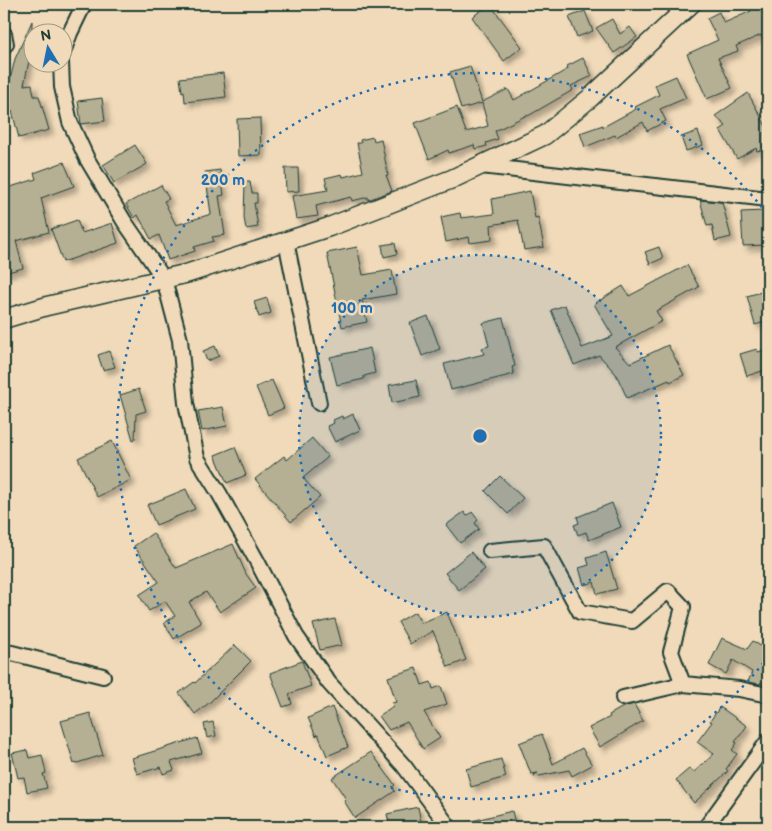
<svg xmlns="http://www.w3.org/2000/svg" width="772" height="831" viewBox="0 0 772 831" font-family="'Balsamiq Sans',sans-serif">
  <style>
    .building { fill: #b5af94; stroke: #1f3d34; filter: url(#shadow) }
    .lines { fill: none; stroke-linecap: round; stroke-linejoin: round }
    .minor-casing { stroke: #1f3d34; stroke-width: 18 }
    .major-casing { stroke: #1f3d34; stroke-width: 21 }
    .minor { stroke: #f0dab9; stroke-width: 14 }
    .major { stroke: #f0dab9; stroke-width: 18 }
    .ring { fill: none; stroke: #1f6fb2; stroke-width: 2.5; stroke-dasharray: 2.5 5 }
    .centre { fill: #1f6fb2; stroke: #f0dab9; stroke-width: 2.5 }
    .ring-label { font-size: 15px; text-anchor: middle; font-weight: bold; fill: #1f6fb2; stroke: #f0dab9; stroke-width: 5; stroke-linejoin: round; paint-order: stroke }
  </style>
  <defs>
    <filter id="shadow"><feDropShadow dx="4.5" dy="4.5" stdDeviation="2.5" flood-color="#0004"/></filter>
  </defs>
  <rect width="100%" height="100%" fill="#f0dab9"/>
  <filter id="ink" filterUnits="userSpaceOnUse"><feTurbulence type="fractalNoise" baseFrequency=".02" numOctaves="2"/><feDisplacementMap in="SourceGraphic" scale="10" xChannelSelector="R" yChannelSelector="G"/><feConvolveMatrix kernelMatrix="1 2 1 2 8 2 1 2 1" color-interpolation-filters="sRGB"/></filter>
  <g filter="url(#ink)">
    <g class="building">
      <path d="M490,4L522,47L504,61L472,17Z"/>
      <path d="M748,4H768V52L761,35L736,46L738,51L718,58L732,88L707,99L687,54L718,40L707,18L719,12L724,23L751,11Z"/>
      <path d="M585,11L593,31L577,37L569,17Z"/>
      <path d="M612,19L620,34L630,27L637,37L614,53L596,28Z"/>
      <path d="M32,21V57L30,56L24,85L32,84L34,96H39L49,130L19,138L12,111H10L5,89L8,88L15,59Z"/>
      <path d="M583,58L592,76L571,86L573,90L528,116L527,115L495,131L498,139L486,143L487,146L475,149L474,145L449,153L448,150L429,159L415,123L457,107L466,132L488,126L482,103L461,109L450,72L470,66L482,102L508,89L514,100L568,69L567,66Z"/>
      <path d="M223,73L226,97L185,102L184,91L182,92L180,78Z"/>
      <path d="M676,76L686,98L660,109L666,121L647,131L643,122L616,137L615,135L585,147L580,133L603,125V127L636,109L635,107L659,95L655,85Z"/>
      <path d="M748,93L768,130V148L757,151L756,148L737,159L720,130L726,126L715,116Z"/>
      <path d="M102,98L105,121L81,124L78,101Z"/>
      <path d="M260,118L261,155L238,156L237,119Z"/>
      <path d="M698,131L703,145L686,151L681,137Z"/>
      <path d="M373,137L374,141L381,139L388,175H386L392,191L368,200V197L352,201L351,197L316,206L318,216L296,219L292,196L328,190L325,178L342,174L343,177L363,172L357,143H361L360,140Z"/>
      <path d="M135,145L147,164L114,183L103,165Z"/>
      <path d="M64,162L74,186L41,198L49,232L16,241L23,268L4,273V189L36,179L34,173Z"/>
      <path d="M285,168H298L299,191L286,192Z"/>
      <path d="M220,170L224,195L219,196L225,235L212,237L214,241L194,247L195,251L168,260L159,235L151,239L138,215L134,218L126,204L161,185L169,199L164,201L176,225L211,214L205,172Z"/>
      <path d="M245,182H250L252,193H257V203H254L258,227L246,229L244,218Z"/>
      <path d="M530,191L535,218L538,217L544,247L524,250L518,220L491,225L492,240L470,243L469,237L446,242L441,217L460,213L461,218L494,214L492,199Z"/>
      <path d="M700,200L722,202L731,237L715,241L712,225L707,226Z"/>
      <path d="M764,211L765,245L743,246L741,212Z"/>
      <path d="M77,220L82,233L112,223L118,243L63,262L51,229Z"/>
      <path d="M395,243L397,254L384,257L382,245Z"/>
      <path d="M357,247L363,275L392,270L396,294L362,300L367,322L342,327L327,253Z"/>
      <path d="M659,247L663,258L650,264L645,252Z"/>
      <path d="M687,265L699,287L656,311L662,321L615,347L630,363L668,345L684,375L670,382L669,380L627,398L616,374L599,355L574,365L551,310L565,305L582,348L613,336L594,304L623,286L629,296Z"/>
      <path d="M768,290V321L755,325L747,296Z"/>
      <path d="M267,298L271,313L259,317L254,302Z"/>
      <path d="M428,316L440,349L422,356L410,323Z"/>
      <path d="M503,318L515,366L512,367L514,374L451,390L444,364L484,354L482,348L489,346L483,323Z"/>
      <path d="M215,346L219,356L207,361L203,351Z"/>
      <path d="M370,348L375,373L364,376V379L337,385L330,357Z"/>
      <path d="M757,349L758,352L764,350L768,363V369L747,376L740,354Z"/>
      <path d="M109,351L115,367L103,370L98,355Z"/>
      <path d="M272,380L284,408L268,415L256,387Z"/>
      <path d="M416,380L420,397L392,403L389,385Z"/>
      <path d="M139,389L146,411L136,414L135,439L133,440L120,395Z"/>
      <path d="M223,407L227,426L202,431L198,411Z"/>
      <path d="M353,414L360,430L335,442L327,426L334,423L333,420L342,416L343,419Z"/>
      <path d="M312,438L328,457L303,478L320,497L291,522L255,479L284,456L287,460Z"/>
      <path d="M112,441L131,480L97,497L78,458Z"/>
      <path d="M235,447L246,475L227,483L215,455Z"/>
      <path d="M500,476L523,498L508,514L485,491Z"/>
      <path d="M186,489L195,509L156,525L147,505Z"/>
      <path d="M612,503L621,527L589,540L586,532L578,535L574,525L579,523L577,517Z"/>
      <path d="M464,512L467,516L472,512L478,520L475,523L479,529L460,543L446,525Z"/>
      <path d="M153,533L176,568L233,544L246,574L256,588L220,612L206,592L189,602L201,623L174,639L164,623L175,616L165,601L149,611L139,595L159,582L134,546Z"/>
      <path d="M471,552L485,569L459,590L445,573Z"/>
      <path d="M606,552L617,589L597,594L594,582L584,585L579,568L589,565L587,558Z"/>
      <path d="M415,612L421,623L447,612L466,660L448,667L433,631L410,644L398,622Z"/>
      <path d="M335,619L342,645L320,650L313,624Z"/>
      <path d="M722,638L747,649L753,641L768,651V663L763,672L768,674V685L761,682L760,684L748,682L752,672L733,660L726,674L709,665Z"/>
      <path d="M235,645L251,661L210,702L195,714L179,693L194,682L195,683Z"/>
      <path d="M302,661L311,686L289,694L292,704L283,707L270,673Z"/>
      <path d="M416,668L422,685L431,682L433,689L441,686L447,704L424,712L440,738L423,749L407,722L389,730L379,716L393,706L392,703L396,702L388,677Z"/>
      <path d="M634,704L643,721L600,747L589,728L610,717L609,715L623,707Z"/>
      <path d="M332,707L348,747L327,756L318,734L316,736L308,718Z"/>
      <path d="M720,707L747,726L735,742L737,743L732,750L737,754L726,769L728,771L694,803L676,780L690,768L694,772L714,754L697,742L712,722L710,721Z"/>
      <path d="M90,713L103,755L74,764L61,721Z"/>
      <path d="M213,722L216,736L207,738L204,724Z"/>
      <path d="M542,734L553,764L582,748L592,765L572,776L569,770L534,777V775L538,773L531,774L519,743Z"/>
      <path d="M197,738L202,753L171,762L174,770L163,774L161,767L137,774L132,758Z"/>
      <path d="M27,750L29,758L42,755L46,773L43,774L47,788L27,792L24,777L18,778L12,753Z"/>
      <path d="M371,752L395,785L392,787L395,791L355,818L344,801L346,799L332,778Z"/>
      <path d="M501,759L506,777L471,787L466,769Z"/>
      <path d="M418,807L422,827H390L387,814Z"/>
      <path d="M512,811L516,827H461L460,824Z"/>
    </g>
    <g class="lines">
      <g class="minor-casing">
        <g id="minor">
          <path d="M4,34L6,44"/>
          <path d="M62,55L70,33L84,4"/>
          <path d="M61,62L62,87L70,122L87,159L124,221L164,279L180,340L186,403L197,458L219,493L258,563L296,636L329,683L404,766L449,827"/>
          <path d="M481,166L768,199"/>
          <path d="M286,241L319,403"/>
          <path d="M490,551L544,546L580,612L632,621L668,591L683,607L671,652L683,684L739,689L768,695"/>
          <path d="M4,651L103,676"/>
          <path d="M623,698L683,684"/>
          <path d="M706,827L768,741"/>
        </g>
      </g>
      <g class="major-casing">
        <path id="major" d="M4,319L47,306L189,273L329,227L452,179L545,135L590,98L691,4"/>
      </g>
      <use href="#minor" class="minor"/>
      <use href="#major" class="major"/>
    </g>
  </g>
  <circle cx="480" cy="436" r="181" fill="#1f6fb2" fill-opacity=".12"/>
  <g class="ring">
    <circle cx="480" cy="436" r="181"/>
    <path d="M768 657A363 363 0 1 1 768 215"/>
  </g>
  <circle cx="480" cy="436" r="8" class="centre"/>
  <g class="ring-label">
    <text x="223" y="185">200 m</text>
    <text x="352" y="313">100 m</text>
  </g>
  <rect width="772" height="831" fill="none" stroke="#f0dab9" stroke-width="20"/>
  <rect x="10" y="10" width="752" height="811" fill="none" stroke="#1f3d34" stroke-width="2" filter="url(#ink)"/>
  <g transform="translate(48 48) rotate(350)"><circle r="24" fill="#f0dab9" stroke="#9c9b84"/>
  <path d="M0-4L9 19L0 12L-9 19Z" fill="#1f6fb2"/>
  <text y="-8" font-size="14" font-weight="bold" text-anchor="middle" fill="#1f3d34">N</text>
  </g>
</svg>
